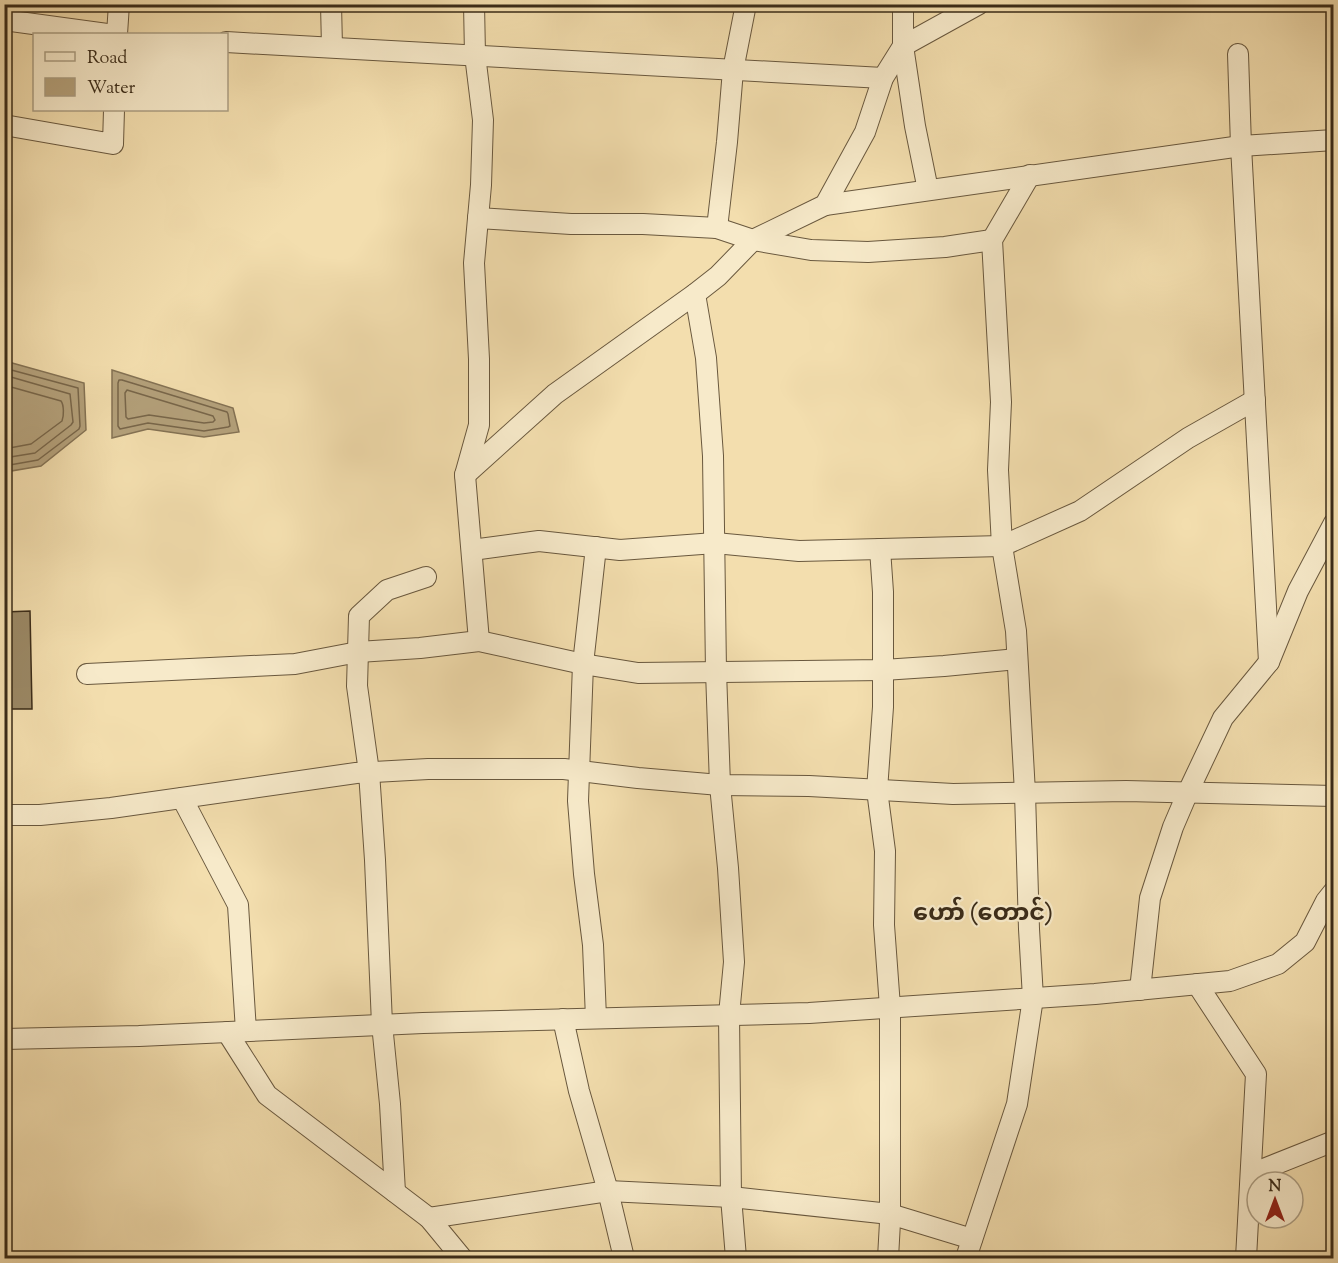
<svg xmlns="http://www.w3.org/2000/svg" width="1338" height="1263" viewBox="0 0 1338 1263" font-family="'Sorts Mill Goudy','Noto Sans Myanmar',serif">
  <style>
    .water { fill: #b4a17b; stroke: #847254; stroke-width: 1.5 }
    .lines { fill: none; stroke-linecap: round; stroke-linejoin: round }
    .shore { stroke: #78664a; stroke-width: 1.5 }
    .building { fill: #9b8966; stroke: #3b2c19; stroke-width: 1.5 }
    .minor-casing { stroke: #69583e; stroke-width: 22 }
    .minor { stroke: #f7eaca; stroke-width: 20 }
    .labels { text-anchor: middle; dominant-baseline: central; stroke-width: 4.5; stroke-linejoin: round; paint-order: stroke }
    .quarter-label { font-size: 24px; font-weight: bold; fill: #3b2c19; stroke: #f7eaca }
  </style>
  <rect width="100%" height="100%" fill="#f3deae"/>
  <filter id="stains"><feTurbulence type="fractalNoise" baseFrequency=".00333" numOctaves="4"/><feColorMatrix values="0 0 0 0 .2 0 0 0 0 .09 0 0 0 0 .02 0 0 0 .5 -.17"/></filter>
  <radialGradient id="worn" r=".72"><stop offset=".6" stop-color="#630" stop-opacity="0"/><stop offset="1" stop-color="#630" stop-opacity=".3"/></radialGradient>
  <g class="water">
    <path d="M5,361L84,383L86,430L41,466L5,472Z"/>
    <path d="M112,370L233,408L239,432L204,437L148,429L112,438Z"/>
  </g>
  <g class="lines">
    <g class="shore">
      <path d="M4,368L78,388L80,426L79,429L38,460L4,466"/>
      <path d="M4,375L70,394L73,422L71,425L35,453L4,458"/>
      <path d="M119,380H122L227,412L228,414L230,426L228,427L204,431L148,423L120,429L118,426V383Z"/>
      <path d="M4,385L61,401C64,405 64,416 62,421L31,444L4,449"/>
      <path d="M127,390L213,416L215,420L213,422L204,423L149,415L128,419L126,417L125,393Z"/>
    </g>
  </g>
  <path class="building" d="M30,611L32,709H4V612Z"/>
  <g class="lines">
    <g class="minor-casing">
      <g id="minor">
        <path d="M331,4L332,47"/>
        <path d="M474,4L475,55L483,120L481,185L474,263L479,359V425L465,475L479,641"/>
        <path d="M903,4V46L915,126L928,190"/>
        <path d="M4,20L107,34"/>
        <path d="M117,34L119,4"/>
        <path d="M226,42L883,78"/>
        <path d="M1238,54L1241,146L1269,662"/>
        <path d="M4,125L113,144L114,110"/>
        <path d="M825,205L1241,146L1334,140"/>
        <path d="M478,218L571,224H643L717,228L753,240L811,250L868,252L945,247L992,240"/>
        <path d="M717,228L727,142L733,70L746,4"/>
        <path d="M695,294L706,358L713,456L716,671L720,785L728,868L734,962L729,1015L731,1197L736,1258"/>
        <path d="M465,475L555,394L695,294L718,276L753,240L825,205L865,132L883,78L903,46L979,4"/>
        <path d="M596,547L583,664L578,801L584,874L593,945L596,1018"/>
        <path d="M880,549L883,592V707L877,790L885,851L884,925L890,1007V1222L888,1258"/>
        <path d="M472,550L539,541L620,550L715,543L799,551L1002,546L1080,511L1188,438L1255,400"/>
        <path d="M87,674L295,664L358,652L420,648L479,641L583,664L638,673L883,670L944,666L1017,659"/>
        <path d="M182,798L238,905L246,1031"/>
        <path d="M4,815H40L111,808L356,773L428,769H564L638,778L720,785L809,786L953,794L1126,791L1334,796"/>
        <path d="M1197,984L1256,1074L1246,1258"/>
        <path d="M1140,990L1150,898L1173,827L1188,792L1223,718L1269,662L1298,591L1334,523"/>
        <path d="M563,1019L579,1091L608,1191L624,1258"/>
        <path d="M227,1032L267,1095L429,1218L462,1258"/>
        <path d="M4,1039L139,1036L423,1023L809,1013L1095,994L1230,981L1278,964L1305,942L1326,901L1334,891"/>
        <path d="M1251,1174L1334,1141"/>
        <path d="M395,1192L390,1104L382,1024L375,860L369,772L357,686L359,616L387,590L426,577"/>
        <path d="M429,1218L608,1191L731,1197L890,1214L972,1239"/>
        <path d="M966,1258L1017,1104L1033,998L1029,929L1025,793L1016,631L1002,546L998,470L1001,402L992,240L1030,175"/>
      </g>
    </g>
    <use href="#minor" class="minor"/>
  </g>
  <g class="labels">
    <g class="quarter-label">
      <text x="983" y="914">ဟော် (တောင်)</text>
    </g>
  </g>
  <rect width="1338" height="1263" fill="none" stroke="#f3deae" stroke-width="24"/>
  <rect x="6" y="6" width="1326" height="1251" fill="none" stroke="#3b2c19" stroke-width="3"/>
  <rect x="12" y="12" width="1314" height="1239" fill="none" stroke="#3b2c19" stroke-width="1.5"/>
  <rect x="33" y="33" width="195" height="78" fill="#f7eaca" stroke="#ac9e83" stroke-width="1.5"/>
  <rect x="45" y="52" width="30" height="9" fill="#f7eaca" stroke="#ac9e83" stroke-width="1.5"/>
  <text x="87" y="63" font-size="18" fill="#3b2c19">Road</text>
  <rect x="45" y="78" width="30" height="18" fill="#b4a17b" stroke="#ac9e83" stroke-width="1.5"/>
  <text x="87" y="93" font-size="18" fill="#3b2c19">Water</text>
  <g transform="translate(1275 1200)"><circle r="28" fill="#f7eaca" stroke="#ac9e83" stroke-width="1.5"/>
  <path d="M0-4.5L10 22L0 15L-10 22Z" fill="#8f2418"/>
  <text y="-9" font-size="16" font-weight="bold" text-anchor="middle" fill="#3b2c19">N</text>
  </g>
  <rect width="100%" height="100%" filter="url(#stains)"/>
  <rect width="100%" height="100%" fill="url(#worn)"/>
</svg>
